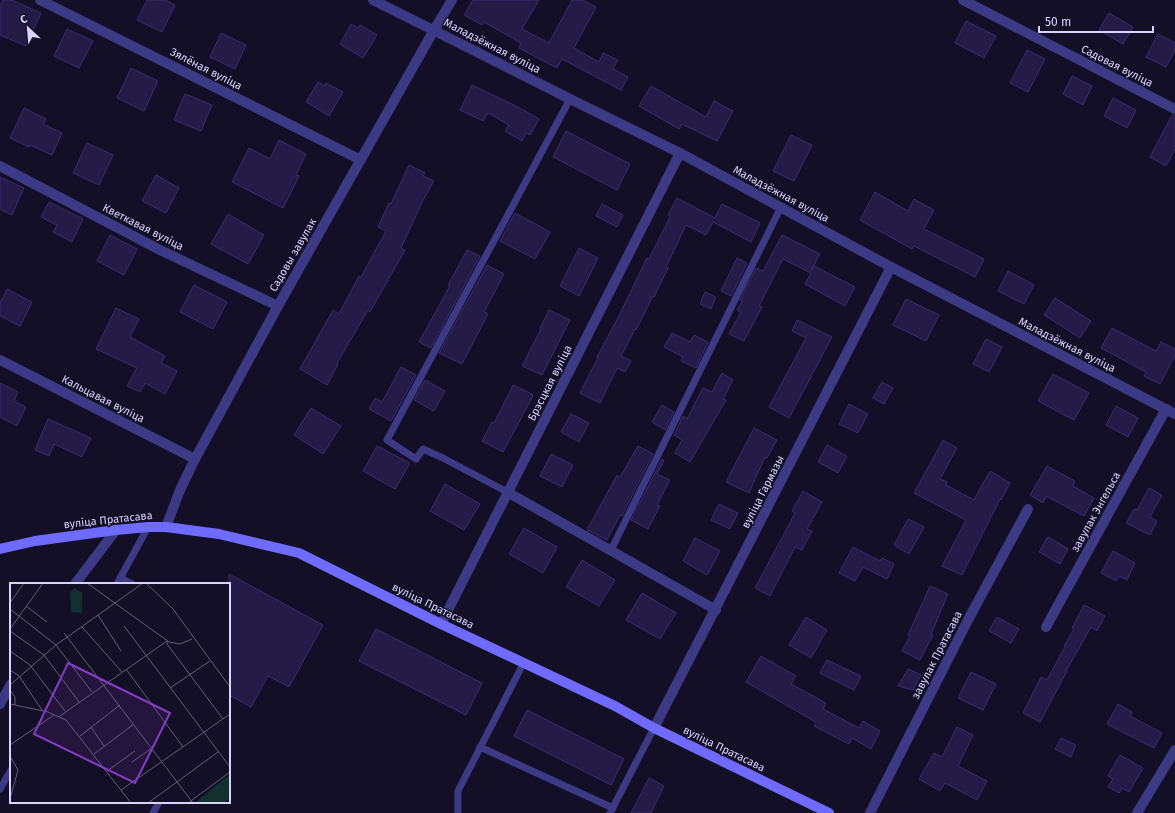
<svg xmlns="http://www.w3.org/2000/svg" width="1175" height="813" viewBox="0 0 1175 813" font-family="'Fira Sans',sans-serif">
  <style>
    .building { fill: #241b47; stroke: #3b2d73 }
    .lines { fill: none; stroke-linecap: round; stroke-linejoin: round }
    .lane { stroke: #3d3a85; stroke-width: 7 }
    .street { stroke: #3d3a85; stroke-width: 10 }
    .secondary { stroke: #6f6bff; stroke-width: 10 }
    .labels { text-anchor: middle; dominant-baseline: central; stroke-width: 3; stroke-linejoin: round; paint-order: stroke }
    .street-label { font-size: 11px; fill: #d9d4ff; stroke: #130f26 }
    .inset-road { fill: none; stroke: #625e7d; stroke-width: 1 }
    .view { fill: #843dc5; fill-opacity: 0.15; stroke: #843dc5; stroke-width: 2 }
    .inset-edge { fill: none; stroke: #d9d4ff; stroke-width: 2 }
  </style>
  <rect width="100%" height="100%" fill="#130f26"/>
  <g class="building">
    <path d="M3,0H12L41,13L26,46L0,35V6Z"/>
    <path d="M147,0H165L175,5L162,32L137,20Z"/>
    <path d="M473,0H539L522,29L549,43L572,0H582L596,7L574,48L599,62L603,53L618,60L613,69L628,77L621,90L562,59L557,68L519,48L521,43L484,22L482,25L464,15Z"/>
    <path d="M1109,13L1133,27L1123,44L1099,30Z"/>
    <path d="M966,21L996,36L984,58L955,43Z"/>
    <path d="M351,24L358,28L360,25L377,35L363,58L340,44Z"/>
    <path d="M67,29L93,41L79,68L54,56Z"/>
    <path d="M221,33L246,45L235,69L210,57Z"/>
    <path d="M1158,34L1175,43V50L1166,67L1146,57Z"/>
    <path d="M1027,50L1045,59L1028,92L1010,83Z"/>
    <path d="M131,68L158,81L144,111L117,98Z"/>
    <path d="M1072,76L1092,86L1083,105L1063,94Z"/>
    <path d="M318,82L325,86L326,83L343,92L329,116L306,102Z"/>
    <path d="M472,85L516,106L539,119L530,135L526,133L522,141L505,131L509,125L488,113L483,121L460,110Z"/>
    <path d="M651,86L706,117L714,101L733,111L717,141L682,124L679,129L639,106Z"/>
    <path d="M185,94L212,105L201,131L174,120Z"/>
    <path d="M1113,98L1136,110L1127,128L1104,116Z"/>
    <path d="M24,108L46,119L43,124L62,133L52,155L30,145L29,147L10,138Z"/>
    <path d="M1172,115H1175V149L1166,166L1150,157Z"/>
    <path d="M566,131L630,164L617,190L553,157Z"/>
    <path d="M791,135L812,145L794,181L773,171Z"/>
    <path d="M279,140L306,154L296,175L299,176L283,208L232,182L249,148L270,159Z"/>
    <path d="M87,143L113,155L99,185L73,173Z"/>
    <path d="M409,165L425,173L423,176L434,181L423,200L401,248L405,250L370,312L368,310L337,363L338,364L327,385L300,369L333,310L339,314L359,276L361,277L386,231L378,227L389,203L391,204Z"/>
    <path d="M156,175L179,188L166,213L142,201Z"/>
    <path d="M0,177L24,188L12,215L0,209Z"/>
    <path d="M875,192L908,211L914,199L934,210L924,229L984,259L975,277L914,246L912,249L860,220Z"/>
    <path d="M677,198L715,218L722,204L760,223L751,242L713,222L706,235L686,225L666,267L668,268L654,297L653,296L636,330L635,329L621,356L631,361L625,372L617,368L600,403L580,393L598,358L597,357L617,320L647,258L649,259L670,217L668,215Z"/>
    <path d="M49,202L83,219L72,242L53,232L57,225L41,217Z"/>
    <path d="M602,204L623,215L617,227L596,216Z"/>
    <path d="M515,213L550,232L535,259L500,241Z"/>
    <path d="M228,214L264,235L248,264L211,244Z"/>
    <path d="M110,235L137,249L124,275L97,261Z"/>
    <path d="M782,235L820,254L811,271L814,266L855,287L845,306L805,284L811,273L783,259L759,306L762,307L744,341L729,334L741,312L737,310L742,301L740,300L756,268L763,271Z"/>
    <path d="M579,248L598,258L579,296L560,286Z"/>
    <path d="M467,250L480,256L431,348L419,342L450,286L448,285Z"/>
    <path d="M737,258L747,263L731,296L721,291Z"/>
    <path d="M487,265L504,274L484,312L488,314L462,364L439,353Z"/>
    <path d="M1008,271L1034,285L1024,304L998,291Z"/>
    <path d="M194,285L227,302L213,329L180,312Z"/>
    <path d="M7,289L32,302L20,326L0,316V303Z"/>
    <path d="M705,292L716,297L711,309L700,304Z"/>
    <path d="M1055,298L1091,321L1080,338L1044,315Z"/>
    <path d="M906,299L939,315L926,341L893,325Z"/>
    <path d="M116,308L139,319L130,337L165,356L161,363L177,371L165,394L145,383L140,392L127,386L137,368L96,349Z"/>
    <path d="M549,310L570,320L542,375L522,366L541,329H540Z"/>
    <path d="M797,320L832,337L789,418L769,407L806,338L792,331Z"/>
    <path d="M1112,328L1156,351L1161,342L1175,349V355L1160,384L1144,376L1146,372L1101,348Z"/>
    <path d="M672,333L690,342L694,335L708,342L696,368L681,361L683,357L664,347Z"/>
    <path d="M986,339L1002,347L989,372L973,364Z"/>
    <path d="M401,367L416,375L391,421L369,409L375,398L382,402Z"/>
    <path d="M722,373L733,380L723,399L726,400L690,462L675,453L682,440L674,435L683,416L687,419L703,388L712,392Z"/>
    <path d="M1053,374L1089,393L1074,420L1038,401Z"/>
    <path d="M425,380L445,391L434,411L414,400Z"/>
    <path d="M882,382L893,388L884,404L873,398Z"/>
    <path d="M0,383L18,392L14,401L26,407L17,426L0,417Z"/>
    <path d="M513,385L532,394L533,396L503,452L482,441L492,422L494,423Z"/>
    <path d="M849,404L868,414L858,433L839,424Z"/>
    <path d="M662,405L674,412L665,430L652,422Z"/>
    <path d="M1116,406L1138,418L1128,437L1106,425Z"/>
    <path d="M311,408L341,426L323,454L294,435Z"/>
    <path d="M571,414L589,423L579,442L561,432Z"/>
    <path d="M48,419L91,438L82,457L54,444L49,456L35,450Z"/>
    <path d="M754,428L777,440L767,458L765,457L749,493L726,482Z"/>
    <path d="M943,440L957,448L940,479L947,482L946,485L974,500L990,471L1010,483L1001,500L1000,499L962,575L942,566L966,520L914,493Z"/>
    <path d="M827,445L847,456L838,473L818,462Z"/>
    <path d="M377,446L410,463L395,489L363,471Z"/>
    <path d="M638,446L653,454L622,516L620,515L607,540L587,530L617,475L620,477Z"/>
    <path d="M551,454L573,465L562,487L540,476Z"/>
    <path d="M662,459L664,461L657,474L670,480L657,505L660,506L648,529L631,520Z"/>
    <path d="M1047,466L1075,481L1073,486L1094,498L1084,516L1046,496L1043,503L1030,495Z"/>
    <path d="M445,484L480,504L464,530L430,511Z"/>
    <path d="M1149,488L1162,495L1150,517L1157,521L1150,535L1126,523L1134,509L1137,510Z"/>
    <path d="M803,491L822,502L807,529L812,531L802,550L795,547L770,596L755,588L795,513L792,511Z"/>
    <path d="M719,504L738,513L730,529L711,520Z"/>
    <path d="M908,519L924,527L909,554L894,545Z"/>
    <path d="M524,528L557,547L543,573L509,554Z"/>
    <path d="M1048,537L1068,549L1060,564L1039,552Z"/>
    <path d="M695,538L720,551L707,575L683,561Z"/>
    <path d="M853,547L880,561L882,558L894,564L887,579L863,567L855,581L839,573Z"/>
    <path d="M1113,551L1135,563L1127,580L1119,576L1116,581L1101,573Z"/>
    <path d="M582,560L615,580L599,606L566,587Z"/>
    <path d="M229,574L323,625L289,687L268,676L251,707L229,695Z"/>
    <path d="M930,586L948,594L931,634L933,635L920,660L902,651L910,636L908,635Z"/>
    <path d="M642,593L676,613L660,639L626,620Z"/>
    <path d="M1084,605L1105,616L1097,631L1091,627L1066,671H1067L1040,722L1023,713L1041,677L1047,680L1065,647L1064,646L1074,629L1072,628Z"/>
    <path d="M806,617L827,630L811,658L789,645Z"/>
    <path d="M997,617L1019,629L1011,643L989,631Z"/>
    <path d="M376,629L482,683L466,715L359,661Z"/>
    <path d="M761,656L796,676L791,684L826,703L823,709L859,728L863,721L880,731L871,749L852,738L849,744L814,726L816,722L746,682Z"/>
    <path d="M827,660L861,676L854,690L820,673Z"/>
    <path d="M908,669L921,675L913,690L898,686Z"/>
    <path d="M971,672L996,684L983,710L958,698Z"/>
    <path d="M1118,704L1132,712L1130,716L1162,733L1154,748L1107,724Z"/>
    <path d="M527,710L624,759L611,785L514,736Z"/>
    <path d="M957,727L973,735L958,766L987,781L977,800L945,783L940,791L919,779L934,753L942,757Z"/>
    <path d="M1061,738L1076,745L1071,757L1055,749Z"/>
    <path d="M1120,755L1143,768L1129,792L1122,788L1119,793L1108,787L1113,779L1108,776Z"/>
    <path d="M649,778L664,786L651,813H631Z"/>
  </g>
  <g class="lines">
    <g class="lane">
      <path d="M509,493L443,458L423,449L416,459L387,440L570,99"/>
      <path d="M611,550L781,207"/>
      <path d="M120,578L132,584"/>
      <path d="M117,584L148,527"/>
      <path d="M480,747L613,808"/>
      <path d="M0,789L11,770"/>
      <path d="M153,813L159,802"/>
      <path d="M458,813V791L523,664"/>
      <path d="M610,813L654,728"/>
    </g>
    <g class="street">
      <path d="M40,0L361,160"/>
      <path d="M373,0L455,41L570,99L680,153L891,267L1175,414"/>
      <path d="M963,0L1175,109"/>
      <path d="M0,166L160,250L278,306"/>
      <path d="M0,360L195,459"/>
      <path d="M509,493L716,610"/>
      <path d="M166,527L180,490L195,459L278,306L434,30L452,0"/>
      <path d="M75,584L116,530"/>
      <path d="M441,624L680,153"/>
      <path d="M1046,627L1166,409"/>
      <path d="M0,704L11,684"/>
      <path d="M654,728L891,267"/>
      <path d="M870,813L969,618L1028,509"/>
      <path d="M1137,813L1175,750"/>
    </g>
    <path class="secondary" d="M0,549L35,541L116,530L148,527H166L219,534L299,553L441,624L615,706L654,728L829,813"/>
  </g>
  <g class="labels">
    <g class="street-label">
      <text transform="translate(492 46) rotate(27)">Маладзёжная вуліца</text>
      <text transform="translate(1117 66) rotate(27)">Садовая вуліца</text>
      <text transform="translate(206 69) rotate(27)">Зялёная вуліца</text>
      <text transform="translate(781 194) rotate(28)">Маладзёжная вуліца</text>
      <text transform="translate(143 227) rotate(27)">Кветкавая вуліца</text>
      <text transform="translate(293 255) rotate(-60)">Садовы завулак</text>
      <text transform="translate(1067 345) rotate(27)">Маладзёжная вуліца</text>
      <text transform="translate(550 383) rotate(-63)">Брэсцкая вуліца</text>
      <text transform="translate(103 399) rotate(27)">Кальцавая вуліца</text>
      <text transform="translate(763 492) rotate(-63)">вуліца Гармазы</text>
      <text transform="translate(1096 512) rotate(-61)">завулак Энгельса</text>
      <text transform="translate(108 520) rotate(-6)">вуліца Пратасава</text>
      <text transform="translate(433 606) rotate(26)">вуліца Пратасава</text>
      <text transform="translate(937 655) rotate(-63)">завулак Пратасава</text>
      <text transform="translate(724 749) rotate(26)">вуліца Пратасава</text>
    </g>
  </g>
  <g transform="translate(10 583)">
    <rect width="220" height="220" fill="#130f26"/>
    <path d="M65,5L72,10V30L61,29L60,9ZM220,191V216L213,220H185Z" fill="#12302f"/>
    <path class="inset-road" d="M77,0L159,59L170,61L182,56M136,0L163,26L220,104M0,20L14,0M16,23L37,39M0,26L46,62L82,109M88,32L111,68M114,43L220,184M72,44L112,89M0,46L33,0M0,48L34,72L69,119M54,50L183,220M0,68L20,82L55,128M116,86L173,164M0,87L9,93L32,127M0,102L46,62L133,0M160,105L200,78M0,107L5,114V122M0,121L38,129L56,137L121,220M50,133L157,58V61L213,136M81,144L94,163M70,153L110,122M0,162L44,132M84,171L124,141M0,173L8,187L0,216M122,179L142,165M97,188L125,168M111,207L220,131M138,220L208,169M178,220L220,189"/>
    <path class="view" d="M58,80L160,130L125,200L24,151Z"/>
    <rect width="220" height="220" class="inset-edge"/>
  </g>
  <g transform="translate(28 28) rotate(334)" stroke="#130f26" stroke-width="3" paint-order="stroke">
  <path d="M0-3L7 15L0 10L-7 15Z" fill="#d9d4ff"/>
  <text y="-6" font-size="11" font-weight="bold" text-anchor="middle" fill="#d9d4ff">С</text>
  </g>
  <path d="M1039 26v6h114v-6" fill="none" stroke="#d9d4ff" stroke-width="2"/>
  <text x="1045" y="26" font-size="12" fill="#d9d4ff" stroke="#130f26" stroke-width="3" paint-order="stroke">50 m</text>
</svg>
